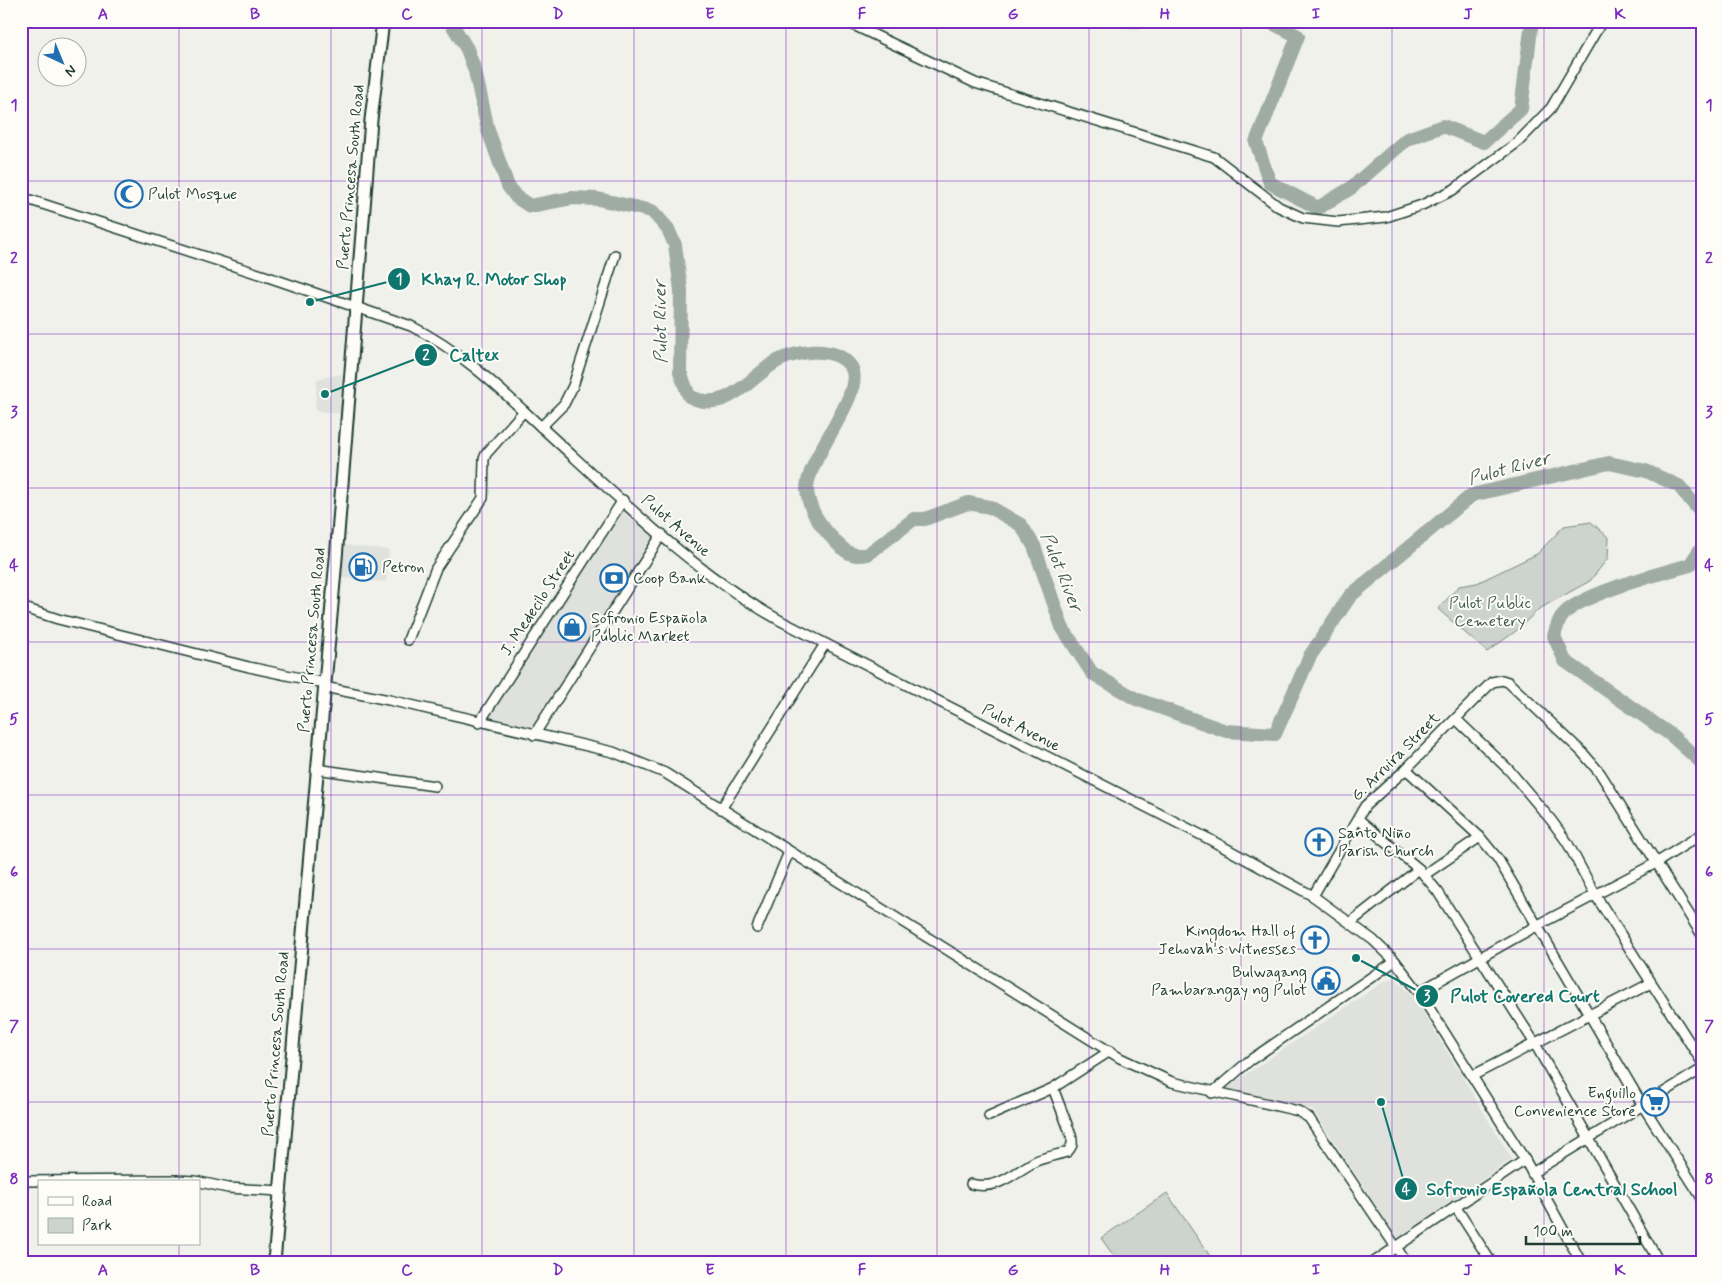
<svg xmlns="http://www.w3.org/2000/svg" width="1723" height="1283" viewBox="0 0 1723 1283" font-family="Mynerve,sans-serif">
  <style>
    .built { fill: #dfe2dc }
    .green { fill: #cdd3cd; stroke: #768880 }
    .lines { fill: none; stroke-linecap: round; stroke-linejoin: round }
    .river { stroke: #9faca4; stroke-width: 14 }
    .minor-casing { stroke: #1f3d34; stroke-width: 12 }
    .major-casing { stroke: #1f3d34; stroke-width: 15 }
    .minor { stroke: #fdfcf7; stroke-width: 9 }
    .major { stroke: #fdfcf7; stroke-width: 11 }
    .grid { fill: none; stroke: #7b2cbf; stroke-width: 1; stroke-opacity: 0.55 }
    .labels { text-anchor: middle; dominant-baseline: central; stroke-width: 4; stroke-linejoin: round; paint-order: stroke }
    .street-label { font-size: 16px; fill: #1f3d34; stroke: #fdfcf7 }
    .poi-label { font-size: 16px; fill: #1f3d34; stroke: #fdfcf7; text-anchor: start }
    .park-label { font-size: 16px; fill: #425b53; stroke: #fdfcf7 }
    .water-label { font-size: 18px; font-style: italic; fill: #455e56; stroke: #fdfcf7 }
    .leader { fill: none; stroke: #0f766e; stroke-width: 2 }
    .callout-dot { fill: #0f766e; stroke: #fdfcf7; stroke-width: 2 }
    .mark-label { font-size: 15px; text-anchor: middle; font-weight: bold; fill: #fff }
    .callout-label { font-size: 18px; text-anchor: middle; font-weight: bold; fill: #0f766e; stroke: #fdfcf7; stroke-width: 4; stroke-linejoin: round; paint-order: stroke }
    .neatline { fill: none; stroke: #7b2cbf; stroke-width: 2 }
    .grid-label { font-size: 16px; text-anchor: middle; font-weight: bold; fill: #7b2cbf }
  </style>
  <rect width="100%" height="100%" fill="#f0f1eb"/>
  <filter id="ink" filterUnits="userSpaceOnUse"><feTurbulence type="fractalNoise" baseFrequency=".02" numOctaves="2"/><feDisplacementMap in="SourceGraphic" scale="10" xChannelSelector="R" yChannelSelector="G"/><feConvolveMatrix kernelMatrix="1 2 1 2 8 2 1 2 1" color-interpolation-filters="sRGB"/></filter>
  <g filter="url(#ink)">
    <g class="built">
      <path d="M342,374L341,414L315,411L317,379Z"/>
      <path d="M624,509L656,536L533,727L488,718Z"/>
      <path d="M345,545L389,550L386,582L342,578Z"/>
      <path d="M1395,977L1416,1000L1512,1159L1398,1239L1313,1110L1255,1094L1225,1093L1227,1087L1383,982Z"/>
    </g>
    <g class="green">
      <path d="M1591,522L1609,538L1608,558L1590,581L1539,609L1516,631L1487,652L1438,609L1459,586L1477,583L1537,554L1564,526Z"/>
      <path d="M1167,1193L1214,1262H1118L1101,1238Z"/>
    </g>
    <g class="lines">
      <g class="river">
        <path d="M450,21L467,49L475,71L488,130L508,186L516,197L530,206L572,198L598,199L652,211L668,229L675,245L681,290L680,372L689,396C723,414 746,383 771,365C790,351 835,343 851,367C867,392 807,457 807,489C808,509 820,525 833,539C844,551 851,558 868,554L914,519H925L968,503L990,507L1021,525L1034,546L1062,627L1092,673L1136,699L1226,731L1275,734L1310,656L1350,596L1472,495L1609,463L1646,471L1679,486L1702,514"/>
        <path d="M1130,21H1141"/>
        <path d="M1268,21L1298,36L1256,142L1270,183L1318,208L1351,188L1407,139L1443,126L1484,142L1521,109L1532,21"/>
        <path d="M1702,547L1690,565C1662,573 1580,594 1563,615C1558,620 1556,630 1554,636L1565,661L1671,735L1702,763"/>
      </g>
      <g class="minor-casing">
        <g id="minor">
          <path d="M845,21L975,83L1214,157L1279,207L1303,218L1338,222L1386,217L1422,205L1453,190L1518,142L1551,108L1602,21"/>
          <path d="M21,197L268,277L411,326C461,351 499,388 539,425C614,493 692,572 781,621L1207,838L1313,896L1373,940L1395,961L1419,992L1525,1160L1581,1262"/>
          <path d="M541,427L564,404L573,386L615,255"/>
          <path d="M21,607L58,619L249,667L324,683"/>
          <path d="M408,640L436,568L483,498L484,459L486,454L524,411"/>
          <path d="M324,687L389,700L613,752L665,773L1120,1058L1172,1082L1286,1108L1298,1111L1309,1118L1406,1262"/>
          <path d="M1456,719L1509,770L1551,820L1567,842L1596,896L1702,1062"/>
          <path d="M479,723L623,500"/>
          <path d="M534,735L662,534"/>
          <path d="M316,769L435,786"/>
          <path d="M1406,769L1480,837L1498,859L1643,1106L1702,1198"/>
          <path d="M721,809L825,644"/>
          <path d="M1358,819L1419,869L1438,892L1534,1042L1659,1262"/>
          <path d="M1424,875L1480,837"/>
          <path d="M1313,896L1365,806L1406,769L1492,682L1502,680L1508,682L1582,752L1600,773L1702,935"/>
          <path d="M1351,922L1419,869"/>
          <path d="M757,928L789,852"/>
          <path d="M1419,992L1538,925L1656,863L1702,834"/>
          <path d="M1472,1076L1651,983"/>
          <path d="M1212,1093L1249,1061L1395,961"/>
          <path d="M989,1116L1053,1088L1110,1051"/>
          <path d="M1532,1173L1702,1069"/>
          <path d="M21,1181L176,1180L195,1181L228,1188L281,1191"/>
          <path d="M971,1184C998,1191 1013,1173 1036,1161C1046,1157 1057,1155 1067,1152C1073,1146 1073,1143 1071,1135L1053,1088"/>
          <path d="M1455,1206L1491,1262"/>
          <path d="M1374,1262L1525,1160"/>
        </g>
      </g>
      <g class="major-casing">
        <path id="major" d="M274,1262L336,559L371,120L383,21"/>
      </g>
      <use href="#minor" class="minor"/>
      <use href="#major" class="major"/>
    </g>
  </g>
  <path class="grid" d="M179,21V1182M331,21V1262M482,21V1262M634,21V1262M786,21V1262M937,21V1262M1089,21V1262M1241,21V1262M1392,21V1262M1544,21V1262M21,181H1702M21,334H1702M21,488H1702M21,642H1702M21,795H1702M21,949H1702M21,1102H1702M179,1244V1262"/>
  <defs>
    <g id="mosque-ring" transform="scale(1.4375)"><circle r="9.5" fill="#fdfcf7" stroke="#1f6fb2" stroke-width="1.5"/><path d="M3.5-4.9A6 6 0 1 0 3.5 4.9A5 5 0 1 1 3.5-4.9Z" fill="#1f6fb2"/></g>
    <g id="fuel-ring" transform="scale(1.4375)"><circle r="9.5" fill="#fdfcf7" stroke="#1f6fb2" stroke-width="1.5"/><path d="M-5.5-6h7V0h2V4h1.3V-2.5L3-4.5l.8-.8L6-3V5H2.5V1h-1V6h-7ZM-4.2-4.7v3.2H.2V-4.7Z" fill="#1f6fb2"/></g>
    <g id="bank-ring" transform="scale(1.4375)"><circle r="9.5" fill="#fdfcf7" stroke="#1f6fb2" stroke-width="1.5"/><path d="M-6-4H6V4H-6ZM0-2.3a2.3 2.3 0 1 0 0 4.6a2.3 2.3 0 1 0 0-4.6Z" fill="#1f6fb2"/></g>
    <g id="shop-ring" transform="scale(1.4375)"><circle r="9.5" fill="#fdfcf7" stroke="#1f6fb2" stroke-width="1.5"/><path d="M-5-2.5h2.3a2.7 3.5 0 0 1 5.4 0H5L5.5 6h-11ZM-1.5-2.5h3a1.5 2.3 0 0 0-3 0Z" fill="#1f6fb2"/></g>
    <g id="church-ring" transform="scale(1.4375)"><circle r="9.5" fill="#fdfcf7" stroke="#1f6fb2" stroke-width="1.5"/><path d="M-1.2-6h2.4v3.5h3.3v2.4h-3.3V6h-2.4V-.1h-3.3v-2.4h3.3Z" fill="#1f6fb2"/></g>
    <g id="civic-ring" transform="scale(1.4375)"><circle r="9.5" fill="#fdfcf7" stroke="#1f6fb2" stroke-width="1.5"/><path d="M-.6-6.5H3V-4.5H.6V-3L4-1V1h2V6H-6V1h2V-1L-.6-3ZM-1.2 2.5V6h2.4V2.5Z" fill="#1f6fb2"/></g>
    <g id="supermarket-ring" transform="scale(1.4375)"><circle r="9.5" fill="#fdfcf7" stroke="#1f6fb2" stroke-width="1.5"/><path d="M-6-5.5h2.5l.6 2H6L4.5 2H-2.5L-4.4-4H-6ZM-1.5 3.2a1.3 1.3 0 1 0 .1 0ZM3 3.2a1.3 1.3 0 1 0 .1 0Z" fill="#1f6fb2"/></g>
  </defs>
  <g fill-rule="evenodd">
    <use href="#mosque-ring" x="129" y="194"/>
    <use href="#fuel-ring" x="363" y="567"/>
    <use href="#bank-ring" x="614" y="578"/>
    <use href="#shop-ring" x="572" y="627"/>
    <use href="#church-ring" x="1319" y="842"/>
    <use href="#church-ring" x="1315" y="940"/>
    <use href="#civic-ring" x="1326" y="981"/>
    <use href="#supermarket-ring" x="1655" y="1102"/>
  </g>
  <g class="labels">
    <g class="street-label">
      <text transform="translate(351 177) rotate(-85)">Puerto Princesa South Road</text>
      <text transform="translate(676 526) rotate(41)">Pulot Avenue</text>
      <text transform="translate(538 603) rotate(-57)">J. Medecilo Street</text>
      <text transform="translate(312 640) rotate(-85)">Puerto Princesa South Road</text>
      <text transform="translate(1021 728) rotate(27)">Pulot Avenue</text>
      <text transform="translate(1396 757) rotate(-45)">G. Arruira Street</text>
      <text transform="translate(276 1044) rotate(-85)">Puerto Princesa South Road</text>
    </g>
    <g class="poi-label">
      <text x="148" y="194">Pulot Mosque</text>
      <text x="382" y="567">Petron</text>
      <text x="633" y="578">Coop Bank</text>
      <text x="591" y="618">Sofronio Española<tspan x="591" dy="18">Public Market</tspan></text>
      <text x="1338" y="833">Santo Niño<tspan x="1338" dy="18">Parish Church</tspan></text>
      <text x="1296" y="931" text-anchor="end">Kingdom Hall of<tspan x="1296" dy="18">Jehovah's Witnesses</tspan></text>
      <text x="1307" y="972" text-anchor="end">Bulwagang<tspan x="1307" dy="18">Pambarangay ng Pulot</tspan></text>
      <text x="1636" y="1093" text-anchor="end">Enguillo<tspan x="1636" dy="18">Convenience Store</tspan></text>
    </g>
    <g class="park-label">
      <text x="1490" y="603">Pulot Public<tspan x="1490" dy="18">Cemetery</tspan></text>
    </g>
    <g class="water-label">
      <text transform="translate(661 322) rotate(-91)">Pulot River</text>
      <text transform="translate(1509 469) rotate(-15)">Pulot River</text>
      <text transform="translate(1061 572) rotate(68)">Pulot River</text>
    </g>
  </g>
  <path class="leader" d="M310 302L399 279M325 394L426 355M1356 958L1427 996M1381 1102L1406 1189"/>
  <g class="callout-dot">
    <circle cx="310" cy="302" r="5"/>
    <circle cx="325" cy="394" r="5"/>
    <circle cx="1356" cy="958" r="5"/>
    <circle cx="1381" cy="1102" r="5"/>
    <circle cx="399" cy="279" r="12"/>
    <circle cx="426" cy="355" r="12"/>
    <circle cx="1427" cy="996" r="12"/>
    <circle cx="1406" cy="1189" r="12"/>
  </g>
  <g class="mark-label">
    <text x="399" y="284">1</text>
    <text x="426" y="360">2</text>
    <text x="1427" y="1001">3</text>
    <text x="1406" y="1194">4</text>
  </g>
  <g class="callout-label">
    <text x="494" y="285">Khay R. Motor Shop</text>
    <text x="474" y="361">Caltex</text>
    <text x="1525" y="1002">Pulot Covered Court</text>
    <text x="1552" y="1195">Sofronio Española Central School</text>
  </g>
  <rect width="1723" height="1283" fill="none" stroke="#fdfcf7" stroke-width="55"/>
  <rect x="38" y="1180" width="162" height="65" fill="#fdfcf7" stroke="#a4b0a9"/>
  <rect x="48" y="1197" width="25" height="8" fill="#fdfcf7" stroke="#a4b0a9"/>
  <text x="82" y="1206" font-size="15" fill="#1f3d34">Road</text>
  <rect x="48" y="1218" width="25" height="15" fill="#cdd3cd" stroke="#a4b0a9"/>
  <text x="82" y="1230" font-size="15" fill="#1f3d34">Park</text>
  <g transform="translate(62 62) rotate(136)"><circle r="24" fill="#fdfcf7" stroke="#a4b0a9"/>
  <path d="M0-4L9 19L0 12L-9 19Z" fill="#1f6fb2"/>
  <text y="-8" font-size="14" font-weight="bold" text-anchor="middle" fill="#1f3d34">N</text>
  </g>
  <path d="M1526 1236v8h114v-8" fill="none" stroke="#1f3d34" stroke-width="2.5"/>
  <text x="1533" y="1236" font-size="15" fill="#1f3d34" stroke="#fdfcf7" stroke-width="4" paint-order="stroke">100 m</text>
  <rect x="28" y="28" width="1668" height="1228" class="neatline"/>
  <g class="grid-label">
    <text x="103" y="19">A</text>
    <text x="255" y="19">B</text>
    <text x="407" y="19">C</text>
    <text x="558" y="19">D</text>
    <text x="710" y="19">E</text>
    <text x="862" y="19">F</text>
    <text x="1013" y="19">G</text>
    <text x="1165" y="19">H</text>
    <text x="1316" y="19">I</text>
    <text x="1468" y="19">J</text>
    <text x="1620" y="19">K</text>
    <text x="14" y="110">1</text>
    <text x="1709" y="110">1</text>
    <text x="14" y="263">2</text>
    <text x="1709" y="263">2</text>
    <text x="14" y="417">3</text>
    <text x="1709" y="417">3</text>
    <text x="14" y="570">4</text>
    <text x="1709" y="570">4</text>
    <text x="14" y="724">5</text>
    <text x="1709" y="724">5</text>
    <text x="14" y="877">6</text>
    <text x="1709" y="877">6</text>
    <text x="14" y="1031">7</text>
    <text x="1709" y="1031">7</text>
    <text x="14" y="1184">8</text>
    <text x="1709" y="1184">8</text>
    <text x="103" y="1275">A</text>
    <text x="255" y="1275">B</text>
    <text x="407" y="1275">C</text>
    <text x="558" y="1275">D</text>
    <text x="710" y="1275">E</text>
    <text x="862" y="1275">F</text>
    <text x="1013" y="1275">G</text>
    <text x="1165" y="1275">H</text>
    <text x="1316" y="1275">I</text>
    <text x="1468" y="1275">J</text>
    <text x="1620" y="1275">K</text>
  </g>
</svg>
